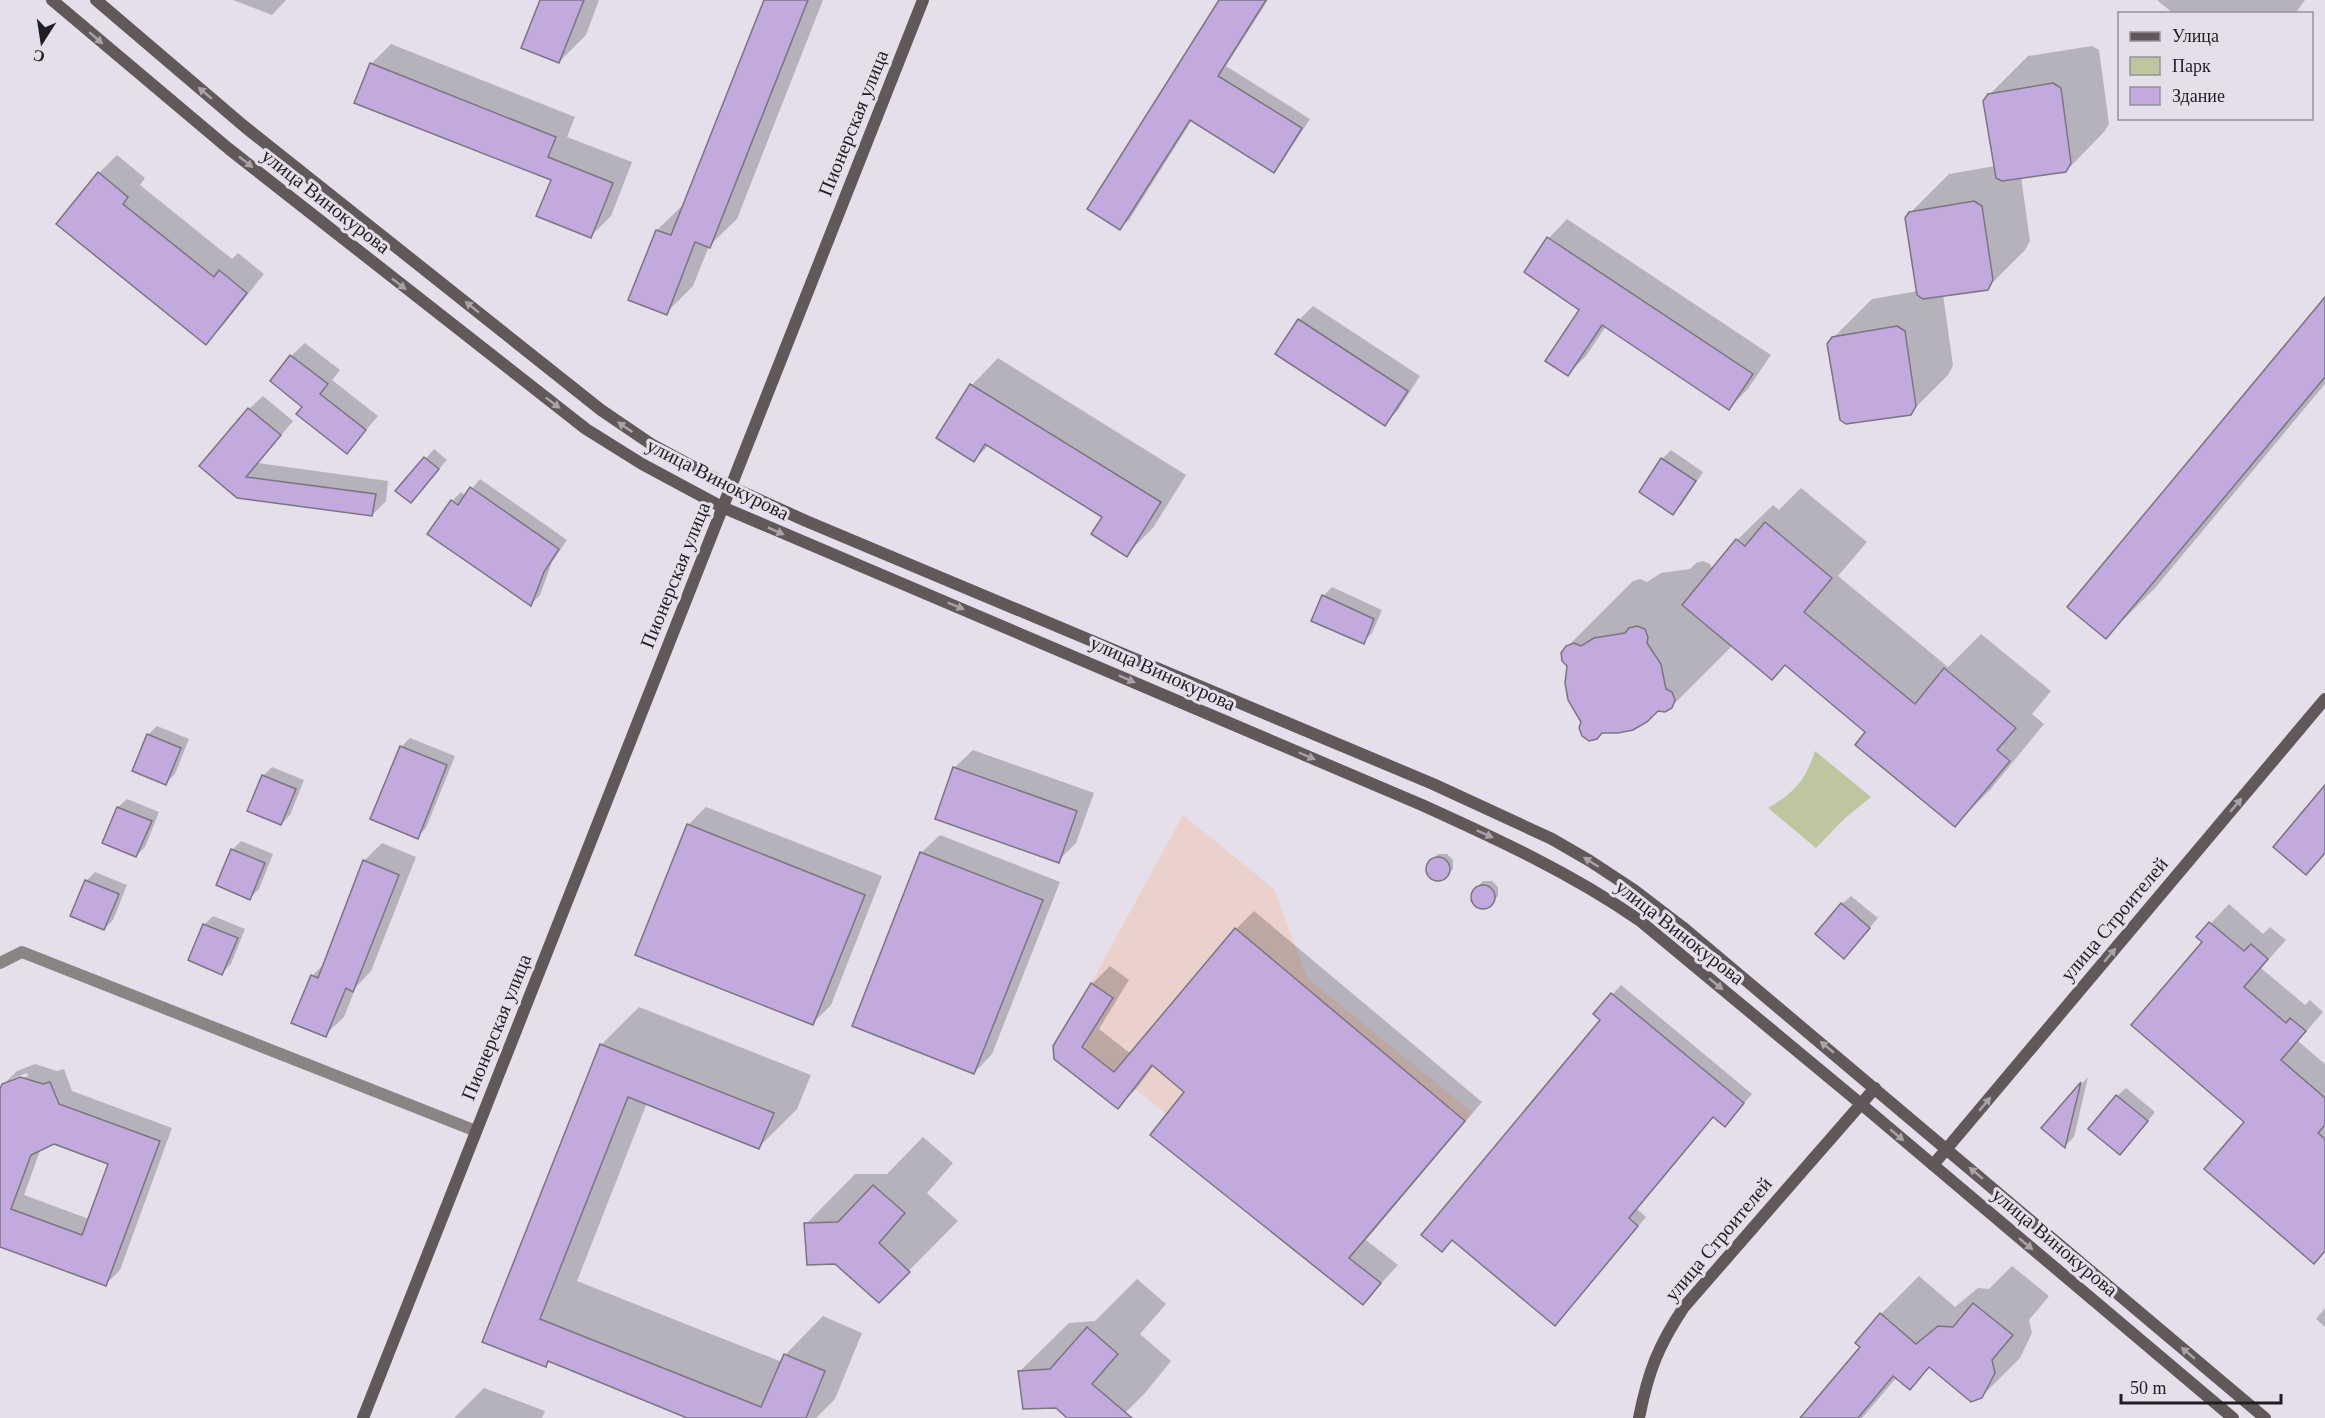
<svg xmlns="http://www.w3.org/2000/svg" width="2325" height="1418" viewBox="0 0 2325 1418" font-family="Georgia,serif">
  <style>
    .commercial { fill: #ebd1cb }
    .green { fill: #bec6a0 }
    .shadow { fill: #0003; fill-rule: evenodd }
    .building { fill: #c2a9de; stroke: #7a7580; stroke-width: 1.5; fill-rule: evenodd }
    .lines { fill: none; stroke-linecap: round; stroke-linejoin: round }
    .street { stroke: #8b8485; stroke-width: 12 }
    .secondary { stroke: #615859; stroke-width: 12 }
    .oneway { fill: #a9a2a9 }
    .labels { text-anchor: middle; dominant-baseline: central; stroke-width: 6; stroke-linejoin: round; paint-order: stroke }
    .street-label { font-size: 20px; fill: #1f1e22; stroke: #e4dfeb }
  </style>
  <rect width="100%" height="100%" fill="#e4dfeb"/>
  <path class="commercial" d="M1183,815L1274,889L1307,978L1472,1112L1350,1259L1087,1051L1086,1042L1112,998L1091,983Z"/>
  <path class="green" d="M1815,751L1871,797L1844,819L1816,848L1768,808C1795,792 1805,781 1815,751Z"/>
  <g class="shadow">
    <path d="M233,0H286L272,15Z"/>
    <path d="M541,0H599L586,35L559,62Z"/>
    <path d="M766,0H823L737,219L709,246L693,286L666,313L657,230L684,204Z"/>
    <path d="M1221,0H1268L1226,66L1310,119L1282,162L1273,171L1192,120L1129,220L1120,228Z"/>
    <path d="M2157,0H2305L2295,14H2174Z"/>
    <path d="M391,44L575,117L567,137L632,162L611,216L591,236L553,179L371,64Z"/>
    <path d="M2092,46L2099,50L2109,124L2104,132L2066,171L2021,177L2030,241L2025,250L1987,288L1943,294L1953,366L1948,375L1910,413L1833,338L1872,299L1918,291L1910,213L1949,174L1995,166L1989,95L2028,56Z"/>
    <path d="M117,155L145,178L140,185L232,259L238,253L264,274L224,324L206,342L99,173Z"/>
    <path d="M1567,219L1771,355L1747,390L1729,408L1606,326L1586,356L1568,374L1582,309L1526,272L1549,238Z"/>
    <path d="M2325,300V384L2155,588L2106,637Z"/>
    <path d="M1313,306L1420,376L1398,410L1384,424L1277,354L1299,320Z"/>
    <path d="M305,343L340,370L332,380L378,416L347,452L304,406L291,356Z"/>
    <path d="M998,358L1186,475L1153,528L1126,555L1104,516L989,445L974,460L939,437L972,385Z"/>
    <path d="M263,396L293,421L258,463L388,481L386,501L372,515L237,496L249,409Z"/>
    <path d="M434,449L447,460L419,492L398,491Z"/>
    <path d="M1671,450L1703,472L1682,504L1673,513L1662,459Z"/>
    <path d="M480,479L567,540L552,562L540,595L531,604L452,501L461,492L466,496Z"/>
    <path d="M1801,488L1867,542L1838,576L1948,667L1981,634L2051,691L2032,714L2044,724L1990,790L1955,825L1867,732L1786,664L1772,678L1733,645L1671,707L1658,709L1603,731L1583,722L1567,647L1633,581L1640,579L1647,582L1661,573L1690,569L1696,563L1703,561L1710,564L1713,570L1737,540L1773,505L1779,510Z"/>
    <path d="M1332,587L1382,610L1372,633L1363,642L1323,596Z"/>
    <path d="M157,726L189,739L175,774L166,783L148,735Z"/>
    <path d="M410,738L455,756L426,828L417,837L401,747Z"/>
    <path d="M973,750L1094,793L1076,843L1058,861L954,768Z"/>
    <path d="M272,767L304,780L290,815L281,824L263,776Z"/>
    <path d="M127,799L159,812L145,847L136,856L104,842L118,807Z"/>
    <path d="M706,807L882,876L831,1005L813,1023L688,825Z"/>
    <path d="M940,835L1060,882L992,1054L974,1073L921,853Z"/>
    <path d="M241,841L273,854L259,889L250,898L232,850Z"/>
    <path d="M382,843L416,857L371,971L356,987L344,1017L325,1035L312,976L325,963L364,861Z"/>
    <path d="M1438,854H1447L1453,860V869L1442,880H1433L1427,874V865Z"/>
    <path d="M95,872L127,885L113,920L104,929L86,881Z"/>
    <path d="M1483,881H1492L1498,887V896L1487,907H1479L1472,901V892Z"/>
    <path d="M1851,896L1878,918L1852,948L1842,904Z"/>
    <path d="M2229,904L2263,934L2270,927L2286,940L2261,968L2305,1005L2310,1000L2323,1012L2298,1041L2325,1064V1251L2246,1122L2205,942L2198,937Z"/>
    <path d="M1254,911L1482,1102L1366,1240L1398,1265L1363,1303L1186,1092L1154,1065L1136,1089L1118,1107L1055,1059L1092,984L1110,966L1129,980L1099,1029L1131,1054L1236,929Z"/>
    <path d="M213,916L245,929L231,964L222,973L204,925Z"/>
    <path d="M1621,985L1752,1094L1733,1116H1714L1637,1209L1646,1217L1564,1315L1602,1020L1595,1014Z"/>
    <path d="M639,1007L811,1075L797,1109L759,1147L647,1103L577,1281L782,1362L785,1355L823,1316L862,1333L835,1399L816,1418H691L550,1361L546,1365L484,1341L601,1045Z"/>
    <path d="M35,1064L57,1071L64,1069L72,1091L172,1128L120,1270L106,1284L0,1245V1094L3,1085L17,1071ZM27,1073L28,1076L11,1082V1079ZM54,1142L110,1163L89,1219L24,1195L41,1148Z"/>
    <path d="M2088,1077L2074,1137L2065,1146L2043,1127Z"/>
    <path d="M2126,1088L2155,1112L2129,1144L2117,1096Z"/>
    <path d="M923,1137L953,1163L927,1193L958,1221L879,1301L806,1224L855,1174H887Z"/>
    <path d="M2012,1266L2049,1296L2029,1320L2032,1333L2020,1358L1981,1397L1930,1367L1910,1387L1897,1377L1862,1418H1802L1862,1347L1857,1343L1881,1314L1919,1276L1955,1307L1978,1288L1989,1289Z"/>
    <path d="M1137,1279L1166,1304L1140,1334L1171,1361L1145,1393L1120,1418H1069L1019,1372L1069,1323L1095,1321Z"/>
    <path d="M2325,1308V1327L2316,1319Z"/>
    <path d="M484,1388L545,1411L542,1418H454Z"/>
  </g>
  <g class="building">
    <path d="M540,0H584L559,63L521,48Z"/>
    <path d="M764,0H808L710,248L695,242L667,315L628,300L656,230L671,235Z"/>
    <path d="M1219,0H1266L1218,76L1302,128L1274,173L1190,120L1120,230L1087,209Z"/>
    <path d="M370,63L556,137L548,157L613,183L591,238L536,216L551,180L354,103Z"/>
    <path d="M2053,83L2061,88L2071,163L2066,172L2002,181L1996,178L1983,101L1988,94Z"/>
    <path d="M98,172L128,197L123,204L214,277L219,270L247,293L206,345L56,224Z"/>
    <path d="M1974,201L1982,206L1993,280L1988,290L1923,299L1917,295L1905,218L1909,212Z"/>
    <path d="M1547,237L1753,374L1729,410L1602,325L1568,376L1545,361L1579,310L1524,272Z"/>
    <path d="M2325,297V377L2106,639L2067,607Z"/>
    <path d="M1298,319L1408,391L1385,426L1275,354Z"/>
    <path d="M1897,326L1905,331L1916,406L1911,415L1846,424L1840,420L1827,344L1832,337Z"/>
    <path d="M290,355L328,384L320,394L366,430L347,454L296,414L302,407L270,381Z"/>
    <path d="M970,384L1161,502L1127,557L1091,534L1102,517L985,444L974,462L936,438Z"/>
    <path d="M248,408L281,435L246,477L376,494L372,516L237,498L199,466Z"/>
    <path d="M424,457L439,469L411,503L395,491Z"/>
    <path d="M1661,458L1696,481L1673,515L1639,492Z"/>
    <path d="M470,487L559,549L544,572L531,606L427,534L451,500L458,505Z"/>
    <path d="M1765,522L1832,578L1804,612L1915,704L1944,668L2016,728L1997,750L2010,761L1955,827L1855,745L1865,732L1785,665L1772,680L1682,605L1736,539L1745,546Z"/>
    <path d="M1322,595L1374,619L1364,644L1311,621Z"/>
    <path d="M1637,626L1645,629L1648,637L1647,643L1661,664L1666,689L1672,692L1675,700L1672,708L1665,712L1658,711L1647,722L1633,730L1618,733H1602L1597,739L1589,741L1582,736L1579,728L1581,722L1568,700L1565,683L1567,666L1562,661L1561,653L1566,646L1574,643L1581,646L1594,638L1625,633L1629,628Z"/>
    <path d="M147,734L181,748L166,785L132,771Z"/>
    <path d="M400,746L447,765L418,839L370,819Z"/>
    <path d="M953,767L1077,811L1059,863L935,819Z"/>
    <path d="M262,775L296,789L281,825L247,811Z"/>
    <path d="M2325,785V853L2306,875L2273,847Z"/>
    <path d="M117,807L152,821L136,857L102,843Z"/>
    <path d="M687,824L865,895L813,1025L635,955Z"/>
    <path d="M231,849L265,863L250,900L216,885Z"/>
    <path d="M920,852L1043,900L974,1074L852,1026Z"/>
    <circle cx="1438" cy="869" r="12"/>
    <path d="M363,860L399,875L353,992L346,988L326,1037L291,1023L311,975L318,978Z"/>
    <path d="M85,880L119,894L104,930L70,916Z"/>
    <circle cx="1483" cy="897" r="12"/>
    <path d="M1841,903L1870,928L1844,959L1815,934Z"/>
    <path d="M2209,922L2244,951L2251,944L2268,959L2244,987L2286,1023L2290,1018L2306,1031L2281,1060L2325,1098V1125L2318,1133L2325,1139V1251L2314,1264L2204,1169L2244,1122L2131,1025L2202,942L2196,937Z"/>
    <path d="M203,924L238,938L222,975L188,960Z"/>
    <path d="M1235,928L1465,1121L1349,1258L1381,1283L1363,1305L1150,1135L1184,1092L1152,1065L1118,1109L1054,1059L1053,1046L1091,983L1113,998L1082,1047L1114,1072Z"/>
    <path d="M1611,993L1744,1103L1725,1127L1713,1117L1629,1218L1638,1226L1555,1326L1452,1240L1442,1252L1421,1235L1600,1020L1593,1014Z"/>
    <path d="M600,1044L774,1113L759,1149L628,1097L540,1319L761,1407L784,1354L825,1371L806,1418H687L548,1361L546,1367L482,1342Z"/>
    <path d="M20,1077L43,1084L50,1082L59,1104L160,1141L106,1286L0,1247V1089L2,1084ZM54,1144L108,1164L82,1235L11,1209L31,1155Z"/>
    <path d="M2081,1082L2065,1148L2041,1128Z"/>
    <path d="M2116,1095L2148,1121L2120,1155L2088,1129Z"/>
    <path d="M873,1185L905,1213L879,1243L910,1272L879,1303L835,1264L807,1265L804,1223L838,1222Z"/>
    <path d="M1973,1303L2013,1335L1992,1360L1995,1373L1982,1398L1971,1402L1929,1367L1910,1390L1893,1376L1858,1418H1800L1860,1347L1855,1343L1880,1313L1916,1344L1938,1326L1953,1327Z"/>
    <path d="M1087,1327L1118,1354L1092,1384L1132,1418H1067L1056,1408L1023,1409L1018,1371L1050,1369Z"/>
  </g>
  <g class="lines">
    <path class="street" d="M0,963L22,952L476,1131"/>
    <g class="secondary">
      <path d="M52,0L229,149L586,429L642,464L722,507L1422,805C1497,839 1571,873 1639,920L1861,1104L2233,1418"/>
      <path d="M96,0L245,127L601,410L651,444L731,487L806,521L1433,784L1552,839L1590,861L1634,890L1685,929L2265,1418"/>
      <path d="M1933,1165L2325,699"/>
      <path d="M363,1418L923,0"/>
      <path d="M1639,1418C1648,1372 1658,1346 1684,1307L1875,1088"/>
    </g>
  </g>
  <defs><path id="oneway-solid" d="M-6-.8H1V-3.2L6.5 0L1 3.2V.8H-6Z" transform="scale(1.5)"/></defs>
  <g class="oneway">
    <use href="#oneway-solid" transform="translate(96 38) rotate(41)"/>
    <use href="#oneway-solid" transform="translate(205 93) rotate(-140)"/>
    <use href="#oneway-solid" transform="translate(246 162) rotate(38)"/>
    <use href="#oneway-solid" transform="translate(399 284) rotate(38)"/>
    <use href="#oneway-solid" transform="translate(472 307) rotate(-141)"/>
    <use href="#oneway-solid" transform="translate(553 403) rotate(37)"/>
    <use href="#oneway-solid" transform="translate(625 427) rotate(-146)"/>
    <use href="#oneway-solid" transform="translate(776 531) rotate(24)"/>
    <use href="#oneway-solid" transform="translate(956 606) rotate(23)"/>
    <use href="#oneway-solid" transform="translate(1127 679) rotate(24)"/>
    <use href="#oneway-solid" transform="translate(1307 756) rotate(23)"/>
    <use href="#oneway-solid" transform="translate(2236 805) rotate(-50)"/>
    <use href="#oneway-solid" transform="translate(1485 834) rotate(24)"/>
    <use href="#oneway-solid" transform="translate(1591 862) rotate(-148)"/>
    <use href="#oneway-solid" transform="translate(2110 955) rotate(-50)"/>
    <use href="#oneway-solid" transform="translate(1716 984) rotate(40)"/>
    <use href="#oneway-solid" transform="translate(1827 1047) rotate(-140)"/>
    <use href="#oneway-solid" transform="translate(1985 1104) rotate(-50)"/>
    <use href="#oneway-solid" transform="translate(1897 1135) rotate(40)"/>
    <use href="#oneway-solid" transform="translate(1976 1173) rotate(-140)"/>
    <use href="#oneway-solid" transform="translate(2026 1244) rotate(40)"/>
    <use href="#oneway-solid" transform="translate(2188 1353) rotate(-140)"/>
  </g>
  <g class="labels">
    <g class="street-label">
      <text transform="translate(853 123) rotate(-68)">Пионерская улица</text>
      <text transform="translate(326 201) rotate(38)">улица Винокурова</text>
      <text transform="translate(718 479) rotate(27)">улица Винокурова</text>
      <text transform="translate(675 575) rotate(-68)">Пионерская улица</text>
      <text transform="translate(1163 673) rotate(24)">улица Винокурова</text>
      <text transform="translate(2114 919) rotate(-50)">улица Строителей</text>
      <text transform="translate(1680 932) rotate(38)">улица Винокурова</text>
      <text transform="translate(496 1027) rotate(-68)">Пионерская улица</text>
      <text transform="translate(1718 1239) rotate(-50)">улица Строителей</text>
      <text transform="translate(2055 1242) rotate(40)">улица Винокурова</text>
    </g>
  </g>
  <rect x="2118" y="12" width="195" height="108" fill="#e4dfeb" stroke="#95929b" stroke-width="1.5"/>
  <rect x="2130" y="32" width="30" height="9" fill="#615859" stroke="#95929b" stroke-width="1.5"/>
  <text x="2172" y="42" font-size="18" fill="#1f1e22">Улица</text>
  <rect x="2130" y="57" width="30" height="18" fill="#bec6a0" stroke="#95929b" stroke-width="1.5"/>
  <text x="2172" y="72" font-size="18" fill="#1f1e22">Парк</text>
  <rect x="2130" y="87" width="30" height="18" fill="#c2a9de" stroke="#95929b" stroke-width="1.5"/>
  <text x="2172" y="102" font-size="18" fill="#1f1e22">Здание</text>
  <g transform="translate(42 42) rotate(192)" stroke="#e4dfeb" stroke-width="4.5" paint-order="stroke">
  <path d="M0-4.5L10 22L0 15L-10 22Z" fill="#1f1e22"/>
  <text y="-9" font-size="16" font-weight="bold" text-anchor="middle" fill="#1f1e22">С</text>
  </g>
  <path d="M2121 1394v9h160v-9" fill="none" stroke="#1f1e22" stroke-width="3"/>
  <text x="2130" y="1394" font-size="18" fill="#1f1e22" stroke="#e4dfeb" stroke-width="4.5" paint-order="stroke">50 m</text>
</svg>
